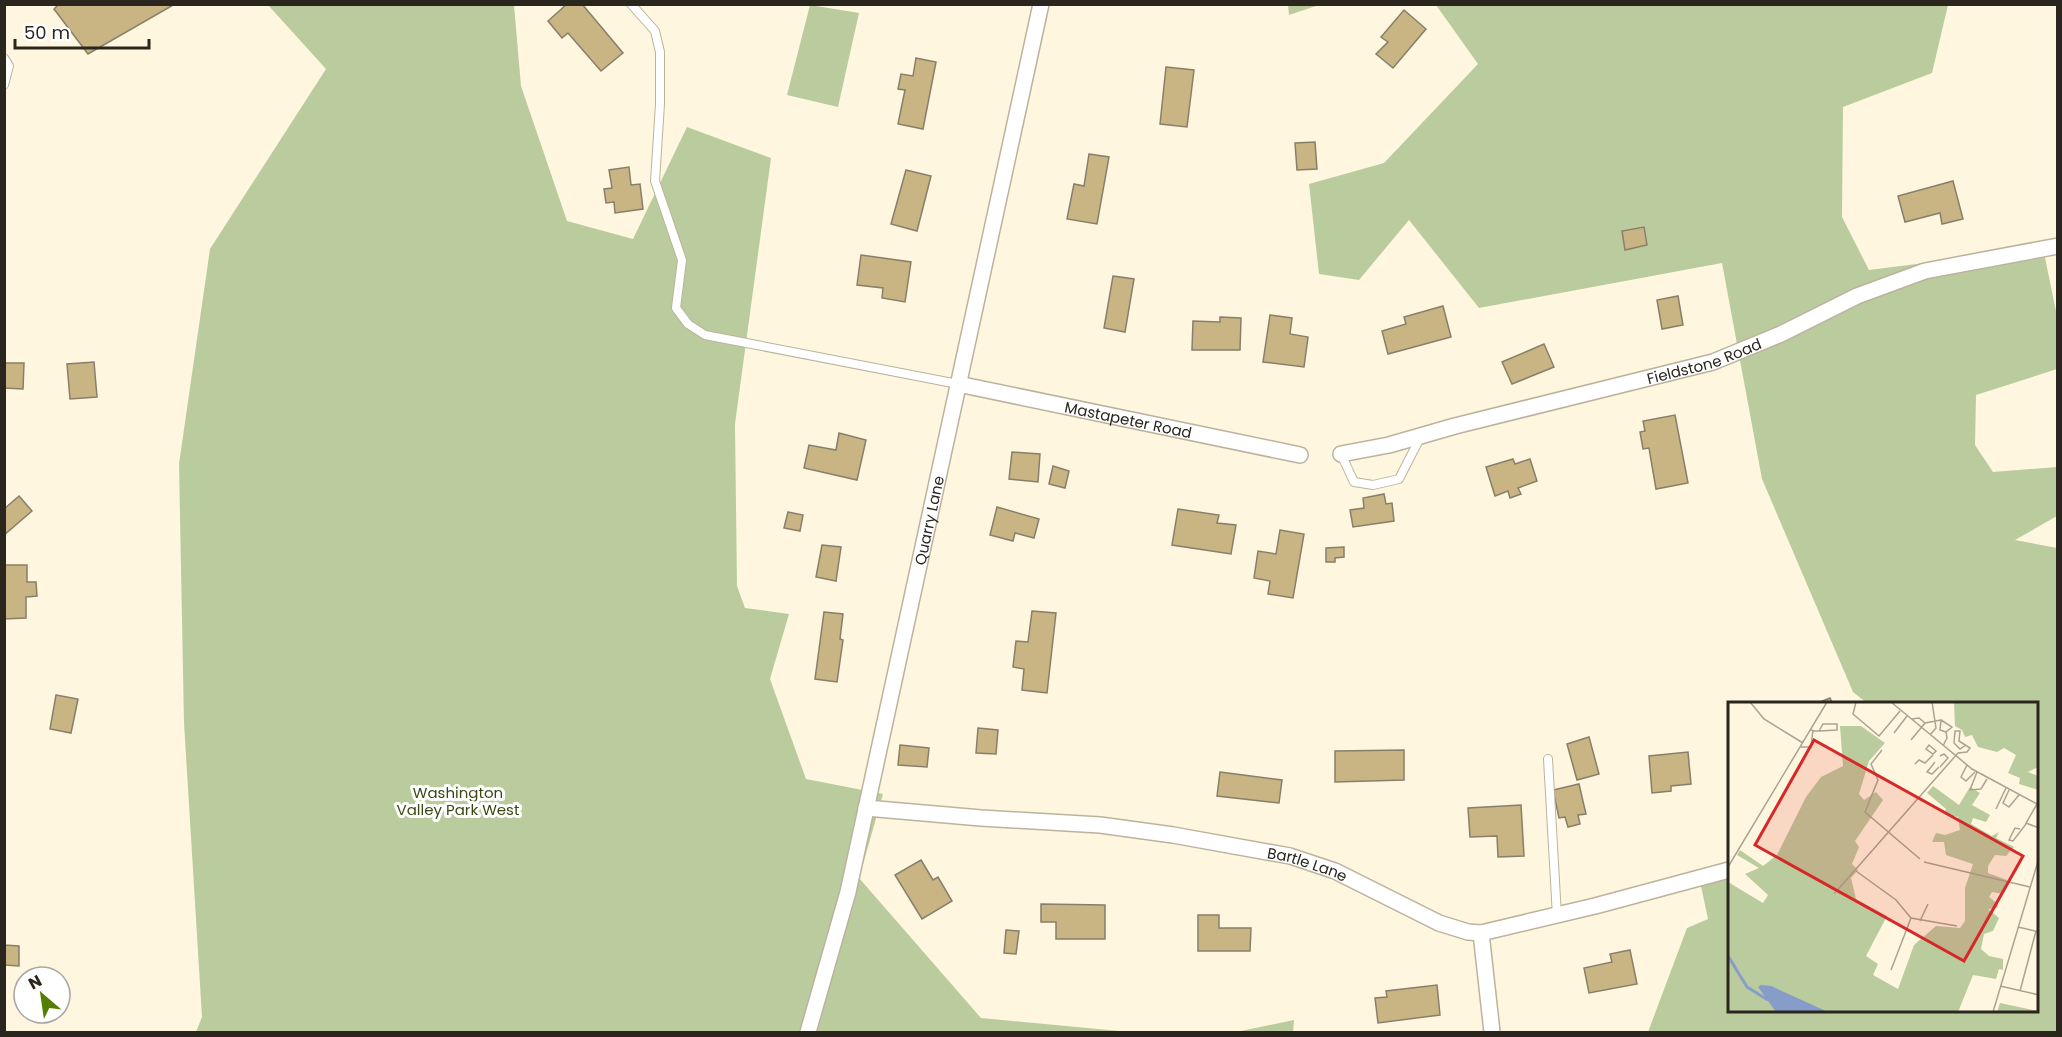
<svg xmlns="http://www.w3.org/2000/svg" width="2062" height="1037" viewBox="0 0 2062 1037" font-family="Poppins,sans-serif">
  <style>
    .green { fill: #bacc9d }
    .building { fill: #c9b584; stroke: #887f6b; stroke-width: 1.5 }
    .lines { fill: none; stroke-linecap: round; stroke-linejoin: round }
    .service-casing { stroke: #bcb39e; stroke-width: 10 }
    .minor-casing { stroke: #bcb39e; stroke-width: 18 }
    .service { stroke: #fff; stroke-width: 8 }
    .minor { stroke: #fff; stroke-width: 15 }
    .labels { text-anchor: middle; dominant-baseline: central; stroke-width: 6; stroke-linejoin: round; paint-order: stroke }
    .street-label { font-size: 15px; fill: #2a261e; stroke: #fff }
    .park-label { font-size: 15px; fill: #384812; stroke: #fff }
    .inset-river { fill: none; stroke: #879dc9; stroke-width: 3 }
    .inset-road { fill: none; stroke: #aaa392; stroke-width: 1.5 }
    .view { fill: #d62828; fill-opacity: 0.15; stroke: #d62828; stroke-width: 3 }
    .inset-edge { fill: none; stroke: #2a261e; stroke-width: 3 }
  </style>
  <rect width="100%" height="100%" fill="#fff6df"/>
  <g class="green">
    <path d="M268,5H514L521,86L567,221L633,239L687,127L771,158L735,424L737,586L745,608L789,614L770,679L806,779L883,794L859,878L981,1018L1130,1032H196L202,1017L184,723L179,464L210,249L326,69Z"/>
    <path d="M810,5L859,13L838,107L787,95Z"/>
    <path d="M1288,5V4L1319,5L1289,15Z"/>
    <path d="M1436,5H1948L1932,73L1843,107L1842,217L1869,270L2043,248L2057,316V369L1976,395L1975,445L1993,472L2057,467V516L2015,540L2057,548V1032H1648L1687,928L1708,919L1701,886L1729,871V1012H2036V704H1868L1853,692L1762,479L1722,263L1479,308L1409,220L1359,280L1319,274L1309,184L1384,163L1478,64Z"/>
    <path d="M1294,1020L1293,1032H1236Z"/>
  </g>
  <g class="building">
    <path d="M59,4H175L88,54L54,9Z"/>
    <path d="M567,4H582L623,53L601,71L568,33L562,38L548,21Z"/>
    <path d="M1404,10L1426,29L1393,68L1376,54L1388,42L1381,37Z"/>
    <path d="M916,58L936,62L923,129L898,124L905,90L898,89L901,74L913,76Z"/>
    <path d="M1166,67L1194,70L1187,127L1160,124Z"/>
    <path d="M1315,142L1317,169L1297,170L1295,143Z"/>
    <path d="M1089,154L1109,157L1097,224L1067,219L1074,184L1084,186Z"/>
    <path d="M629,167L631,185L640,184L643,209L615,213L614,202L606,203L604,189L612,188L609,170Z"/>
    <path d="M906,170L931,176L917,231L891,224Z"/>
    <path d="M1953,181L1963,219L1942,224L1940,213L1905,222L1898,196Z"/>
    <path d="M1644,227L1647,245L1625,250L1622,231Z"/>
    <path d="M861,255L911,262L905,302L882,298L883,288L857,285Z"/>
    <path d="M1113,276L1134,279L1125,332L1104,328Z"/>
    <path d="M1678,296L1683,325L1662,329L1657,300Z"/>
    <path d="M1443,306L1451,337L1388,354L1382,331L1406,324L1404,317Z"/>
    <path d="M1270,315L1292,318L1290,334L1308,337L1304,367L1263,362Z"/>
    <path d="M1220,317L1241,318L1240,350H1192L1193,321L1220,322Z"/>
    <path d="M1544,344L1554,367L1512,384L1502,362Z"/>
    <path d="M94,362L97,397L70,399L67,364Z"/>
    <path d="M4,363H24L23,389L4,388Z"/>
    <path d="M1675,415L1688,483L1656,489L1649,448L1643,449L1640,432L1645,431L1643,421Z"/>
    <path d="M839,433L866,440L857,480L804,468L809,445L836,450Z"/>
    <path d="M1012,452L1040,454L1038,482L1009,479Z"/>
    <path d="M1513,459L1515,464L1530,459L1537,481L1518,488L1521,494L1510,498L1508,491L1495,496L1486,467Z"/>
    <path d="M1053,466L1069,471L1065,488L1049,484Z"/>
    <path d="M1384,494L1386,504L1392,503L1394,521L1353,527L1350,510L1364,508L1363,498Z"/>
    <path d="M19,496L32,511L4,535V509Z"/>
    <path d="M997,507L1039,519L1034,538L1015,533L1013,541L990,535Z"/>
    <path d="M1178,509L1219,515L1217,523L1236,525L1231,554L1172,545Z"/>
    <path d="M788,512L803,515L800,531L784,528Z"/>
    <path d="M1280,530L1304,534L1293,598L1268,594L1270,581L1254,578L1258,551L1276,554Z"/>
    <path d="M822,545L841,547L836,581L816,577Z"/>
    <path d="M1344,547V557L1335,558V562H1326V548Z"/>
    <path d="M4,565H27V582H36L37,596L26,597V618L4,619Z"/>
    <path d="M1032,611L1056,613L1047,693L1022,690L1024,669L1013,667L1016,641L1028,642Z"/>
    <path d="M824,612L843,614L840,639L843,640L837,682L815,679Z"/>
    <path d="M56,695L78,699L71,733L50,729Z"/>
    <path d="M1830,698L1833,704H1815Z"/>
    <path d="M978,728L998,730L996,754L976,753Z"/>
    <path d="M1589,737L1599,774L1577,780L1567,744Z"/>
    <path d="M900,745L929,748L927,767L898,765Z"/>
    <path d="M1404,750V780L1335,782V751Z"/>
    <path d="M1688,752L1691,784L1671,786V791L1652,793L1649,756Z"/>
    <path d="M1220,772L1282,780L1279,803L1217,796Z"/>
    <path d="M1579,784L1586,814L1578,815L1580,824L1568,827L1565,817L1559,818L1553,790Z"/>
    <path d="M1521,805L1524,856L1498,857L1497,836L1470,837L1468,808Z"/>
    <path d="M921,860L933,880L938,877L952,901L922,919L895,875Z"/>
    <path d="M1041,904L1105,905V939H1056V922H1041Z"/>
    <path d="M1198,915H1219V928H1251L1250,951H1198Z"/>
    <path d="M1006,930L1019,931L1016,954L1004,953Z"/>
    <path d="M4,945L19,946V966L4,965Z"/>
    <path d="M1630,950L1637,984L1589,993L1584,968L1612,962L1610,954Z"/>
    <path d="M1437,985L1440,1015L1378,1023L1375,998L1387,997L1386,991Z"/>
  </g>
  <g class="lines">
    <g class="service-casing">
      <g id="service">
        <path d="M631,4L655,31L660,52V104L655,181L682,260L676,308L688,324L705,335L958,384"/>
        <path d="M4,58L9,66L4,85"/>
        <path d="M1341,454L1354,482L1373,485L1399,479L1421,436"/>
        <path d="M1548,759L1557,916"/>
      </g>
    </g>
    <g class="minor-casing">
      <g id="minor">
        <path id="s1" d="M958,384L1300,455"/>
        <path id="s2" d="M1341,454L1389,445L1455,426L1713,362L1781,334L1857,296L1925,271L2058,246"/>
        <path id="s3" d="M866,808L981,818L1100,825L1173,835L1290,856L1335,871L1439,923L1468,932L1481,933L1595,906L1729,870"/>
        <path d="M1481,933L1492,1032"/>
        <path id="s4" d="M808,1032L848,892L1041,4"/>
      </g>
    </g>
    <use href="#service" class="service"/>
    <use href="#minor" class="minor"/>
  </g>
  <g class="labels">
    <g class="street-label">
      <text stroke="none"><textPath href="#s2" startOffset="375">Fieldstone Road</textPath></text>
      <text stroke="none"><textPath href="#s1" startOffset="174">Mastapeter Road</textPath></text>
      <text stroke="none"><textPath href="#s4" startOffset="526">Quarry Lane</textPath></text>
      <text stroke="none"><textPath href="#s3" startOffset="446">Bartle Lane</textPath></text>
    </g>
    <g class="park-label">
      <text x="458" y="792">Washington<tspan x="458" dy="17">Valley Park West</tspan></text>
    </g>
  </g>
  <g transform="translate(1728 702)">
    <rect width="310" height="310" fill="#fff6df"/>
    <path d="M226,0H310V65L300,70L310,74V88L291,82L292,76L280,71L288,53L276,46L269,50L250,45L244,33L237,35L234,28L227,24ZM112,24H133L157,41L141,59L131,92L136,98L148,90L155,98L127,139L131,145L124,162L130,168L123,176L128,197L159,214L138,254L150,262L145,273L170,287L186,243L208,224L232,226L237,219V186L245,162L218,153L216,140H204L208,131L217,133L232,128L230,115L216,112L218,107L199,91L205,84L231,103L242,85L252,91L244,103L262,113L258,120L245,116L243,122L264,134L271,130L268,136L286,145L278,154L267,153L260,164V171L279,178L275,192L264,190L261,195L270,202L269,206L260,207L271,216L265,229L256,232L253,247L261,254L275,257V268L271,267L268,277L245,273L230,310H0V180L35,201L40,193L17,172L31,166L9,153L12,148L35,164L49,153L78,95L93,75L115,64ZM272,301L310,309V310H269Z" fill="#bacc9d"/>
    <path d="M33,283L43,284L100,310H48L30,285Z" fill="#879dc9"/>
    <path class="inset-river" d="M0,254L19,285L40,298"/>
    <path class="inset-road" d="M22,0L36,17L75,41M128,0L125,12L151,34L172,9M163,0L244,67L311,103M213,18L224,25L218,30M197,21L213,18L212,28L218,30L219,36L215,44M83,28L86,29H91L109,28V22H95L91,29M166,31L179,14M202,33L208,26L204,0M183,38L197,21L191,16L184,17M201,43L208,49L205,52L198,47ZM72,45H83L85,28M154,48L143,62L150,78L137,110L192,157M207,60L199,70L204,72L211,65M187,62L191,58L197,61L205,53M239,63L233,75L238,79L247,70M212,65L220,56L216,52L212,54M249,70L242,88L253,87L259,77M281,88L275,101L281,105L291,93M309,102L298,121L311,126M268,107L278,86M292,127L287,126L281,138L285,139L298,122M196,160L302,185M0,165L99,0M128,169L168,198L183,216L229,224M106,192L230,51L239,50L242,46L231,39L232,29H227L226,41L232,47L238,43M192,219L200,202M290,225L311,230M163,268L183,216M272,284L311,293M292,289L308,229M265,310L311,156"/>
    <path class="view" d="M86,38L295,154L236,259L27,143Z"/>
    <rect width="310" height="310" class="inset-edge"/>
  </g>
  <rect width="2062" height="1037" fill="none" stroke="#2a261e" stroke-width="12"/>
  <g transform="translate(42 995) rotate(331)"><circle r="28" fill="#ffffff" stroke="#aaa8a5" stroke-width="1.5"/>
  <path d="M0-4.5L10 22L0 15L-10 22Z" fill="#547e01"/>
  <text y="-9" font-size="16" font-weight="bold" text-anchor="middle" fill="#2a261e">N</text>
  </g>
  <path d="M15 39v9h134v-9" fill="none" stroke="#2a261e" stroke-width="3"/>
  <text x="24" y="39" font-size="18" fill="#2a261e" stroke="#ffffff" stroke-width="4.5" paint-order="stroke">50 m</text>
</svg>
